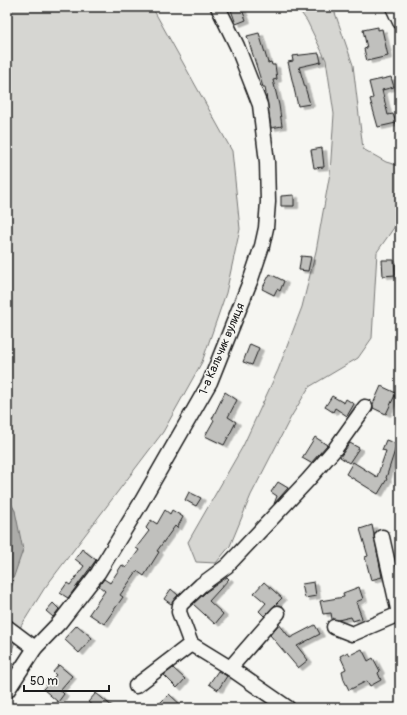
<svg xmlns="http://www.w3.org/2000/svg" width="407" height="715" viewBox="0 0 407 715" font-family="Pangolin,sans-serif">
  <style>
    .green { fill: #d6d6d2; stroke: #797977 }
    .water { fill: #acaca9; stroke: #727271 }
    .building { fill: #c0c0bd; stroke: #1c1c1c; filter: url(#shadow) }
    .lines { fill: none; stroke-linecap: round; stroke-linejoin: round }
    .minor-casing { stroke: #1c1c1c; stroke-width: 17 }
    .minor { stroke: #f6f6f2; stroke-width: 14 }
    .labels { text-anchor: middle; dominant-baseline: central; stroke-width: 3; stroke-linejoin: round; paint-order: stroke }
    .street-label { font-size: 12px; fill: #1c1c1c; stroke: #f6f6f2 }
  </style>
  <defs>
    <filter id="shadow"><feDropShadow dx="4.5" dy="2.5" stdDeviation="0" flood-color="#0004"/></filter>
  </defs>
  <rect width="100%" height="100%" fill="#f6f6f2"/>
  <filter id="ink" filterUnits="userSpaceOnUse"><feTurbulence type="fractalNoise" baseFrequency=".025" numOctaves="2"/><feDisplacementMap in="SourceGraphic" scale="8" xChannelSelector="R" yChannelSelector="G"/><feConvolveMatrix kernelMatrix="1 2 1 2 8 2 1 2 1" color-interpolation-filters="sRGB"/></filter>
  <g filter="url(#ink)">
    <g class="green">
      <path d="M7,7H152L232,151L240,229L226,293L202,362L163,432L44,589L21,626L7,663V596L13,583L15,511L7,496Z"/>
      <path d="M297,7H333L353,65L363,149L386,162L400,166V219L377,252L372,338L358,358L309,387L291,417L251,495L230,546L216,563L196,562L188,542L243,446L278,370L302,307L316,251L330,173L334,114L326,60L307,21Z"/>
    </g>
    <path class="water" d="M7,496L15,511L23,550L7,596Z"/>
    <g class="building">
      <path d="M230,7H241L246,20L236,24Z"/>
      <path d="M378,27V30L382,29L388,56L367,61L364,49L367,48L363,30Z"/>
      <path d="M259,33L268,63L271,62L272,65H275L277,79L273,80L279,105L282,126L271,128L265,87H263L247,36Z"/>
      <path d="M319,53L321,62L299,67L310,104L298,106L288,62L293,61L292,56Z"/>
      <path d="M391,77L394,87L382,90L388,115L393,114L396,123L378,127L370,99L373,98L369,82Z"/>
      <path d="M322,148L324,167L314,168L311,150Z"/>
      <path d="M294,195V206H281V196Z"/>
      <path d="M301,256L311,257L308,271L299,270Z"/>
      <path d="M382,260H394L395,275L383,276Z"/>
      <path d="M270,274L284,281L280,291L277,289L274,295L262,289Z"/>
      <path d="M250,344L259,348L252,365L243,362Z"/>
      <path d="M381,386L396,393L386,414L373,408V404Z"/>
      <path d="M225,392L237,400L228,417L236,422L224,445L205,436L214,420L212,419Z"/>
      <path d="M332,396L344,403L346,399L354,404L347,416L335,408L333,412L325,407Z"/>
      <path d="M315,437L327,445L311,463L302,458Z"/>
      <path d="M386,440L397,444L386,478L387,479L378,494L346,474L353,462L377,477L386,451L382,450Z"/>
      <path d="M350,443L359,448L349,463L340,457Z"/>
      <path d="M278,482L288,488L274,504L277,496L271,492Z"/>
      <path d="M189,492L201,498L196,506L185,500Z"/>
      <path d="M165,510L170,514L172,510L183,517L177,528L175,526L157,551L159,552L144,576L137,571L120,595L123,597L104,624L89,614L105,591L99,586L104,579L110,583L122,565L126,568L139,550L136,548L149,531L146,528L151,520L157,524Z"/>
      <path d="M372,525L382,577L371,580L365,557L368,556L360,529Z"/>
      <path d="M82,549L96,560L68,598L60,593L67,583L70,585L84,566L75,559Z"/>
      <path d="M227,577L229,579L209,601L223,614L215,624L193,604L206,592Z"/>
      <path d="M264,582L282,598L264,616L259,611L266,603L254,593Z"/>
      <path d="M314,582L316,596L305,598L302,584Z"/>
      <path d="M359,587L363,599L356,602L362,618L353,621L351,617L338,620L332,619L331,613L323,614L320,601L344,597L343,593Z"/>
      <path d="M171,589L178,595L171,604L164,599Z"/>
      <path d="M53,603L59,609L53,617L46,611Z"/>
      <path d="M279,624L290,638L315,625L320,634L297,646L308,660L298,668L270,635Z"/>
      <path d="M77,625L92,638L79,653L64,639Z"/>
      <path d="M362,649L368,661L373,658L380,671L378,673L381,680L370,686L367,681L349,690L344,680L342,671L346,669L340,656L348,652L350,655Z"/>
      <path d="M59,665L72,676L60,690L64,694L58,702L43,689L56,675L53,672Z"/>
      <path d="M173,668L185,679L177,688L164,675Z"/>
      <path d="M218,671L227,676L218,690L209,684Z"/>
      <path d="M96,693L114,708H95L88,702Z"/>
      <path d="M169,694L184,708H155Z"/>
    </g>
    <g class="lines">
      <g class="minor-casing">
        <g id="minor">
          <path d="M393,7L400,22"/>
          <path d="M382,537L400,618"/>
          <path d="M7,627L35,648"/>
          <path d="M334,627L352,634L399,614"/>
          <path d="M191,644L179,612L180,605L201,585L227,566L308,480L335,449L365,407"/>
          <path d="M191,644L230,668L288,708"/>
          <path d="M230,668L278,613"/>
          <path d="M136,686L191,644"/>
          <path d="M7,691L35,648L60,622L98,573L139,506L210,382L251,279L262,246L266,228L268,202L267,162L260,105L237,46L218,7"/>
        </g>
      </g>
      <use href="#minor" class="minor"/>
    </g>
  </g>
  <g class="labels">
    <g class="street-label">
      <text transform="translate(222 349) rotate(-67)">1-а Кальчик вулиця</text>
    </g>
  </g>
  <rect width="407" height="715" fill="none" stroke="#f6f6f2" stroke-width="24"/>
  <rect x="12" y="12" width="383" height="691" fill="none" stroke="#1c1c1c" stroke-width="1.5" filter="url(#ink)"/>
  <path d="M24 685v6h85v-6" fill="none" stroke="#1c1c1c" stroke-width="2"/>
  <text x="30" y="685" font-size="12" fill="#1c1c1c" stroke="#f6f6f2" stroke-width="3" paint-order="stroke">50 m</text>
</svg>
